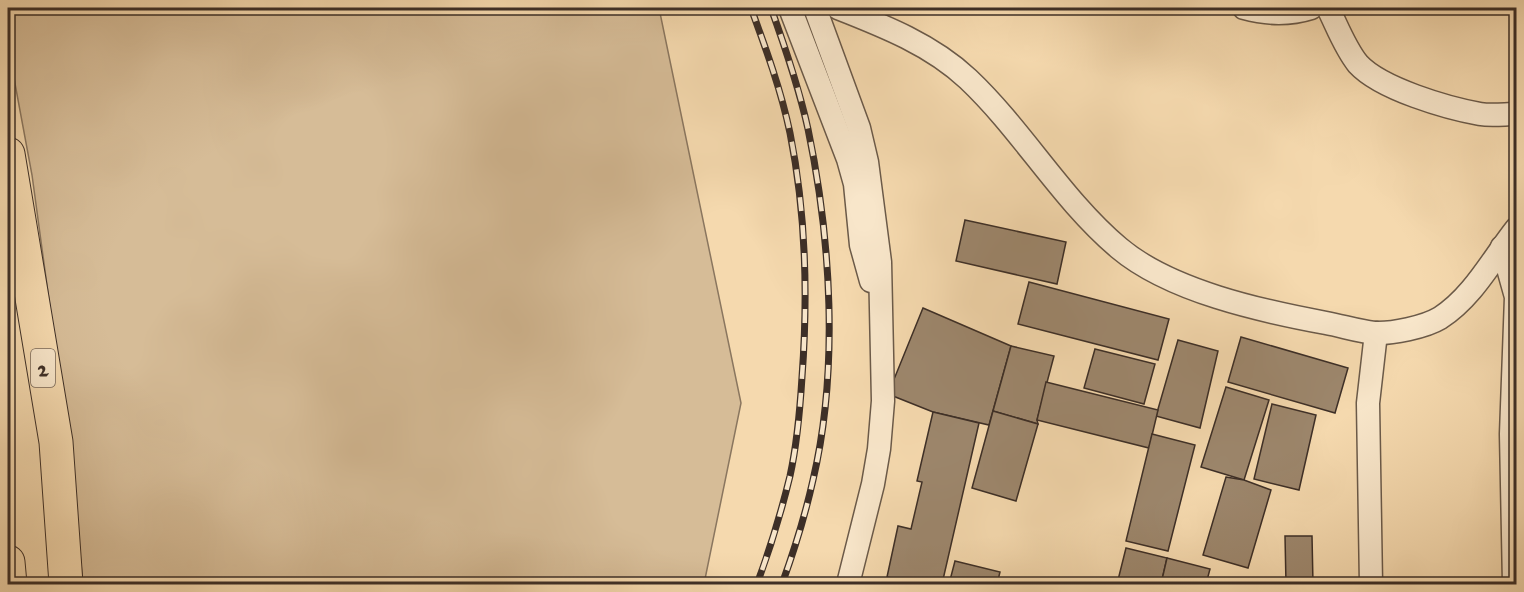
<svg xmlns="http://www.w3.org/2000/svg" width="1524" height="592" viewBox="0 0 1524 592" font-family="'IM FELL Great Primer',serif">
  <style>
    .green { fill: #d6bc97; stroke: #8a765f; stroke-width: 1.5 }
    .building { fill: #9d876d; stroke: #3d2f27; stroke-width: 1.5 }
    .lines { fill: none; stroke-linecap: round; stroke-linejoin: round }
    .minor-casing { stroke: #6b5a49; stroke-width: 25 }
    .motorway-casing { stroke: #3d2f27; stroke-width: 35 }
    .minor { stroke: #f8e6ca; stroke-width: 22 }
    .motorway { stroke: #f5d9ae; stroke-width: 33 }
    .rail-casing { stroke: #3d2f27; stroke-width: 7 }
    .rail { stroke: #f8e6ca; stroke-width: 4.5; stroke-dasharray: 14; stroke-linecap: butt }
    .labels { text-anchor: middle; dominant-baseline: central; stroke-width: 4.5; stroke-linejoin: round; paint-order: stroke }
    .shield { fill: #f8e6ca; stroke: #756658; stroke-width: 1.5 }
    .shield-label { font-size: 22px; font-weight: bold; fill: #3d2f27 }
  </style>
  <rect width="100%" height="100%" fill="#f5d9ae"/>
  <filter id="stains"><feTurbulence type="fractalNoise" baseFrequency=".00333" numOctaves="4"/><feColorMatrix values="0 0 0 0 .2 0 0 0 0 .09 0 0 0 0 .02 0 0 0 .5 -.17"/></filter>
  <radialGradient id="worn" r=".72"><stop offset=".6" stop-color="#630" stop-opacity="0"/><stop offset="1" stop-color="#630" stop-opacity=".3"/></radialGradient>
  <path class="green" d="M8,8H659L741,403L704,584H83L71,462L32,175L8,46Z"/>
  <g class="building">
    <path d="M965,220L1066,242L1057,284L956,261Z"/>
    <path d="M1029,282L1169,319L1158,360L1018,324Z"/>
    <path d="M923,308L1011,346L989,425L933,412L888,394Z"/>
    <path d="M1241,337L1348,368L1335,413L1228,382Z"/>
    <path d="M1178,340L1218,351L1200,428L1156,416Z"/>
    <path d="M1011,346L1054,356L1037,420L1038,424L993,411Z"/>
    <path d="M1095,349L1155,364L1144,404L1084,388Z"/>
    <path d="M1046,382L1158,410L1149,448L1037,420Z"/>
    <path d="M1226,387L1269,400L1244,480L1201,467Z"/>
    <path d="M1272,404L1316,415L1299,490L1254,479Z"/>
    <path d="M993,411L1038,424L1016,501L972,488Z"/>
    <path d="M933,412L979,423L942,584H920L887,577L898,526L911,529L922,482L917,481Z"/>
    <path d="M1152,434L1195,445L1168,551L1126,541Z"/>
    <path d="M1226,477L1244,480L1271,490L1248,568L1203,555Z"/>
    <path d="M1285,536H1312L1313,584H1286Z"/>
    <path d="M1126,548L1167,558L1161,584H1117Z"/>
    <path d="M1167,558L1210,569L1206,584H1161Z"/>
    <path d="M955,561L1000,572L997,584H949Z"/>
  </g>
  <g class="lines">
    <g class="minor-casing">
      <g id="minor">
        <path d="M790,8L848,159L855,184L861,245L871,281"/>
        <path d="M815,8L859,128L867,162L880,262L883,401L879,449L873,484L848,584"/>
        <path d="M838,8C884,26 932,45 968,79C1023,131 1061,199 1119,248C1170,291 1261,311 1326,323C1342,326 1358,331 1374,333C1392,334 1425,327 1440,318C1473,297 1493,258 1516,229"/>
        <path d="M1244,8C1266,14 1289,15 1311,8"/>
        <path d="M1328,8C1337,26 1345,48 1358,64C1381,89 1447,108 1480,114C1492,116 1505,114 1516,114"/>
        <path d="M1502,247L1516,297L1511,434L1514,584"/>
        <path d="M1371,584L1368,403L1376,333"/>
      </g>
    </g>
    <g class="motorway-casing">
      <g id="motorway">
        <path d="M8,154L56,442L66,584"/>
        <path d="M8,562L10,584"/>
      </g>
    </g>
    <use href="#minor" class="minor"/>
    <use href="#motorway" class="motorway"/>
    <g class="rail-casing">
      <g id="rail">
        <path d="M751,8C766,49 781,90 790,133C806,213 808,296 802,377C800,410 797,444 790,476C781,513 770,549 757,584"/>
        <path d="M771,8C785,47 799,88 808,129C831,239 839,370 813,480C805,516 794,551 782,584"/>
      </g>
    </g>
    <use href="#rail" class="rail"/>
  </g>
  <g class="labels">
    <rect class="shield" x="31" y="349" width="24" height="38" rx="4.5"/>
    <g class="shield-label">
      <text x="43" y="368">2</text>
    </g>
  </g>
  <rect width="1524" height="592" fill="none" stroke="#f5d9ae" stroke-width="30"/>
  <rect x="9" y="9" width="1506" height="574" fill="none" stroke="#3d2f27" stroke-width="3"/>
  <rect x="15" y="15" width="1494" height="562" fill="none" stroke="#3d2f27" stroke-width="1.5"/>
  <rect width="100%" height="100%" filter="url(#stains)"/>
  <rect width="100%" height="100%" fill="url(#worn)"/>
</svg>
